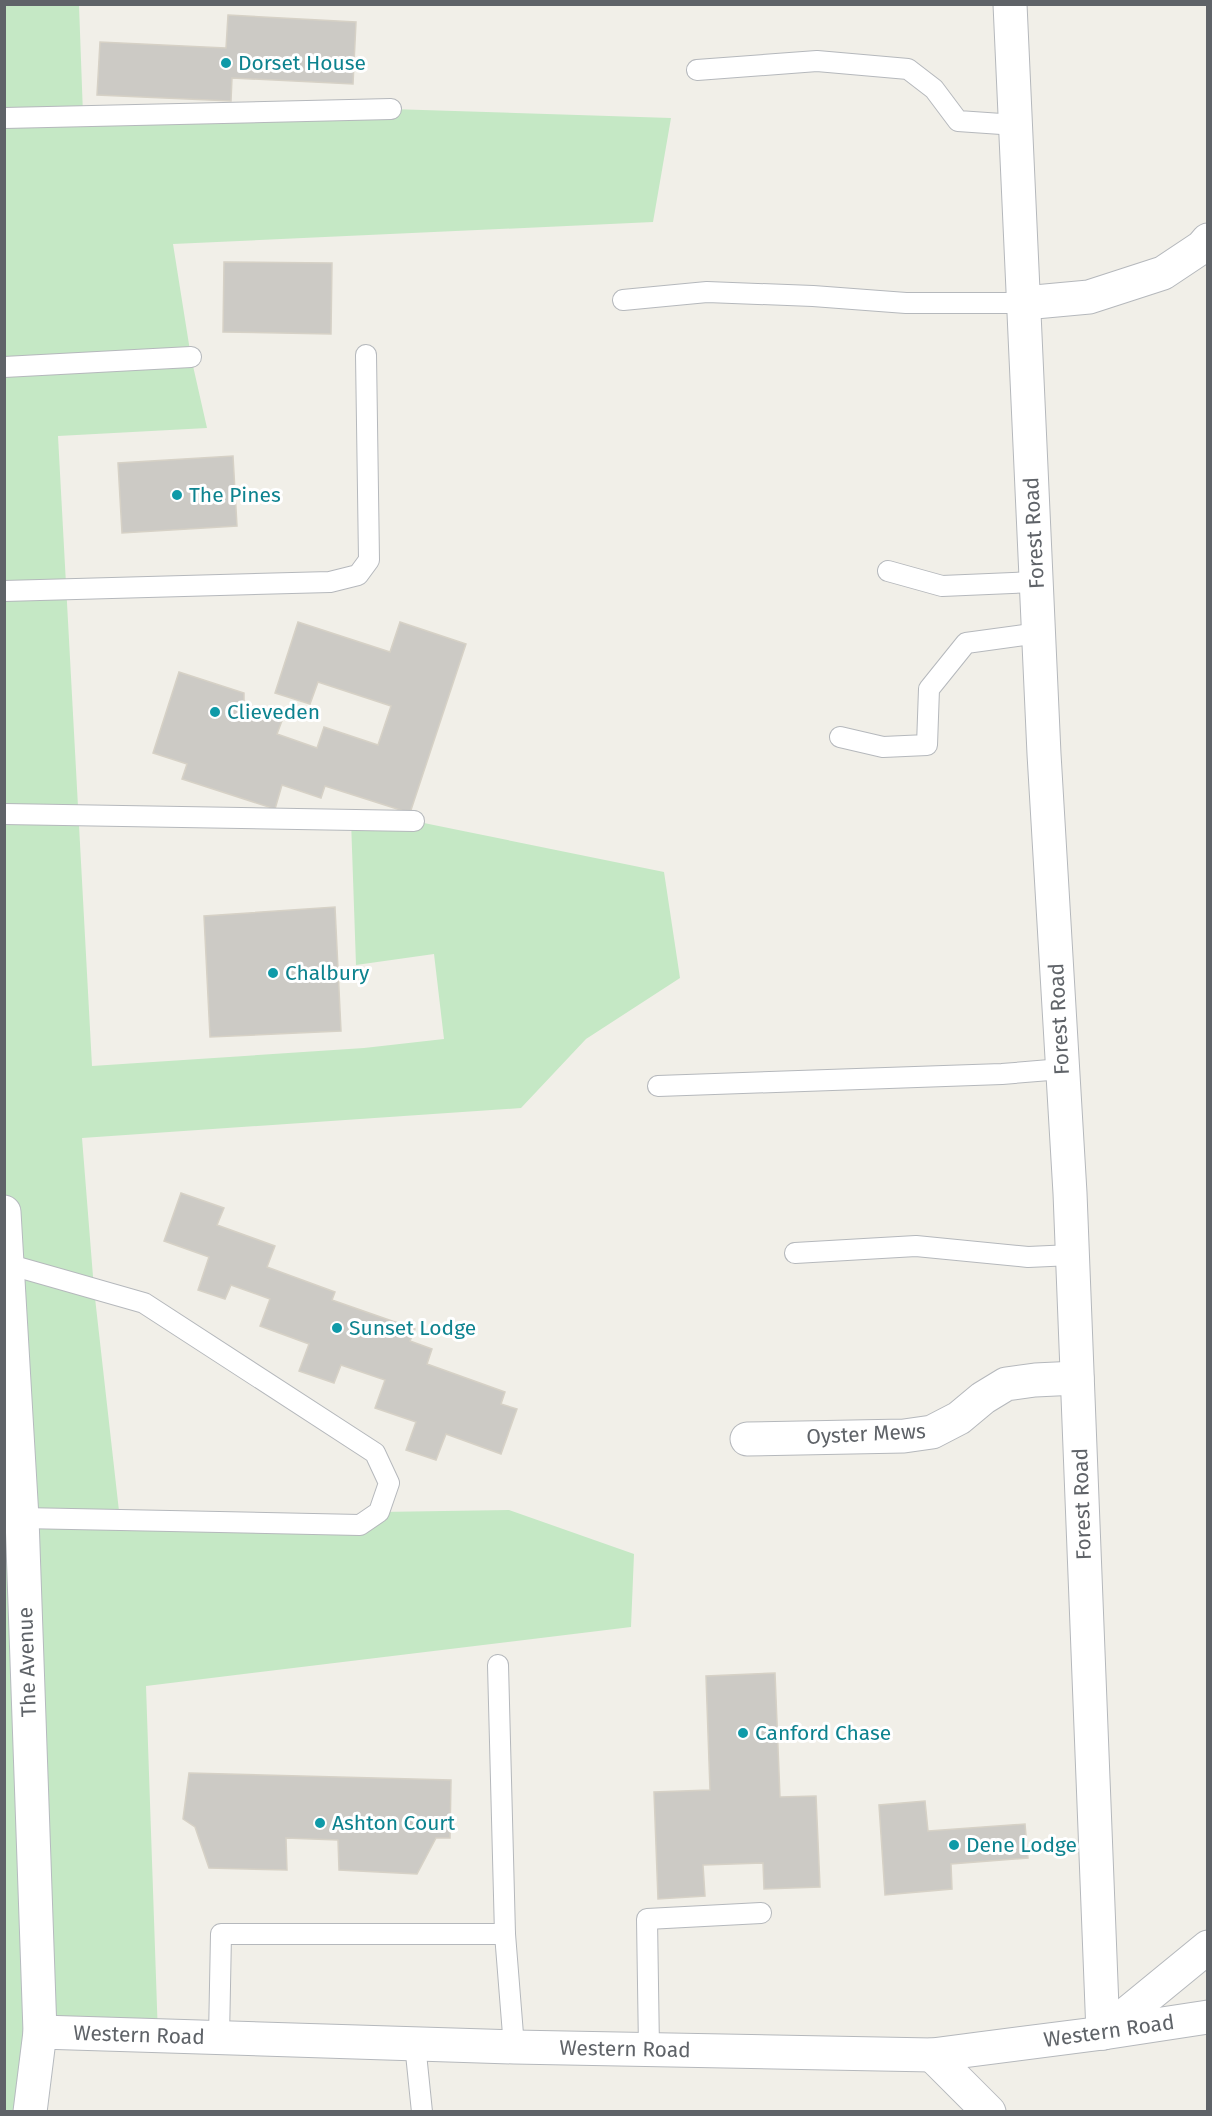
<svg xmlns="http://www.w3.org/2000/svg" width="1212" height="2116" viewBox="0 0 1212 2116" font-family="'Fira Sans',sans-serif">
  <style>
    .green { fill: #c5e8c5 }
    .building { fill: #cccac5; stroke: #d6d1c6; stroke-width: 1.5 }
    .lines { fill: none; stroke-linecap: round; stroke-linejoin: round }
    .service-casing { stroke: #b5b8bc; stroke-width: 22 }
    .minor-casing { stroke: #b5b8bc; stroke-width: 35 }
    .tertiary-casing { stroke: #b5b8bc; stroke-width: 35 }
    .secondary-casing { stroke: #b6babf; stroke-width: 35 }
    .service { stroke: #fff; stroke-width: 20 }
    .minor { stroke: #fff; stroke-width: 33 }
    .tertiary { stroke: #fff; stroke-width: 33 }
    .secondary { stroke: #fff; stroke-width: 33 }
    .culture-dot { fill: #0f9aa8; stroke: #fff; stroke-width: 2 }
    .labels { text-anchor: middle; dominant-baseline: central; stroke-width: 6; stroke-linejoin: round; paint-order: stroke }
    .culture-label { font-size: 21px; fill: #0d838f; stroke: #fff; text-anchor: start }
    .street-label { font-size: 21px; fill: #5f6368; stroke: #fff }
  </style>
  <rect width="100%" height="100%" fill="#f1efe8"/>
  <path class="green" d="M94,4L79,5L83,115L391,109L671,118L653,222L173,244L191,357L207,428L58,436L92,1066L364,1048L444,1039L434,954L356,965L351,820L414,821L664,872L680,978L586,1039L521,1108L82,1138L94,1289L120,1520L327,1526L379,1512L509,1510L634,1554L631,1627L146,1686L158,2036L40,2032L30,2111L5,2112L4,5Z"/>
  <g class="building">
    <path d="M228,15L356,22L353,84L232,78L231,101L97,95L100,42L226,48Z"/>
    <path d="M224,262L332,263L331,334L223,332Z"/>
    <path d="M233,456L237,526L122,533L118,463Z"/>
    <path d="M298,622L390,652L400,622L466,644L410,813L325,786L321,798L282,785L275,809L182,779L187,764L153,753L179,672L244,693V706L283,718L277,734L317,748L324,727L378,745L391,706L318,682L310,704L275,693Z"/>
    <path d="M335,907L341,1031L210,1037L204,916Z"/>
    <path d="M181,1193L224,1208L217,1225L275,1246L267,1267L335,1292L332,1300L415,1329L410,1341L432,1349L427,1364L505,1392L501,1404L517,1409L501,1454L446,1434L436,1460L406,1450L416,1422L375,1408L385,1380L341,1365L334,1383L299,1371L309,1344L260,1326L270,1299L231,1285L225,1299L198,1290L209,1257L164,1241Z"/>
    <path d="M775,1673L780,1797L816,1796L820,1887L764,1889L763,1863L703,1865L705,1896L658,1899L654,1792L710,1790L706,1676Z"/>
    <path d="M189,1773L451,1780L450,1838H436L417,1874L339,1870L338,1840L286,1838L287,1870L209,1868L195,1827L183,1819Z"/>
    <path d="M925,1801L928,1831L1025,1824L1028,1858L951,1864L952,1889L885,1895L879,1805Z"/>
  </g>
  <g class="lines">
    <g class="service-casing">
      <g id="service">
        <path d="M697,70L817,61L908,69L934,89L958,121L1016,125"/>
        <path d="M4,118L391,109"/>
        <path d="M623,300L707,292L813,296L906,303H1024"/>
        <path d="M4,367L191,357"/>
        <path d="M888,571L942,586L1036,582"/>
        <path d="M4,591L330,582L358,575L369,560L366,355"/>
        <path d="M840,737L883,747L927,745L929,689L966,643L1039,633"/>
        <path d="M4,814L414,821"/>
        <path d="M658,1086L1002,1074L1062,1069"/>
        <path d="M795,1253L916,1246L1028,1257L1072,1255"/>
        <path d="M7,1264L144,1303L375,1453L389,1483L379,1512L360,1525L22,1518"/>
        <path d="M498,1665L505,1934"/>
        <path d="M219,2038L221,1934H505L514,2047"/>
        <path d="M415,2044L422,2112"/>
        <path d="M649,2049L647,1919L761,1913"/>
      </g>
    </g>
    <g class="minor-casing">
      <g id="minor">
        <path d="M1010,4L1044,754L1070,1193L1103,2033"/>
        <path d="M1024,303L1089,297L1163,273L1202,247L1208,240"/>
        <path d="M747,1439L904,1436L932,1432L959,1418L983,1398L1006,1384L1035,1380L1077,1378"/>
        <path d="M1103,2033L1208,1947"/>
        <path d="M932,2055L989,2112"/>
      </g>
    </g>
    <g class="tertiary-casing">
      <path id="tertiary" d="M40,2032L514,2047L932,2055L1103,2033L1208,2017"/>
    </g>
    <g class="secondary-casing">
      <path id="secondary" d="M4,1212L22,1518L40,2032L30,2112"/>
    </g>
    <use href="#service" class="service"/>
    <use href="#minor" class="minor"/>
    <use href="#tertiary" class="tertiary"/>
    <use href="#secondary" class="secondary"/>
  </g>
  <g class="culture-dot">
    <circle cx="226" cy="63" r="6"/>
    <circle cx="177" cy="495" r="6"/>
    <circle cx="215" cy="712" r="6"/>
    <circle cx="273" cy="973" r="6"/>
    <circle cx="337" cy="1328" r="6"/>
    <circle cx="743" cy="1733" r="6"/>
    <circle cx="320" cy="1823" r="6"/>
    <circle cx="954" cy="1845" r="6"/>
  </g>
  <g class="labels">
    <g class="culture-label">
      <text x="238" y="63">Dorset House</text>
      <text x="189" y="495">The Pines</text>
      <text x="227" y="712">Clieveden</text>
      <text x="285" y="973">Chalbury</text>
      <text x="349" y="1328">Sunset Lodge</text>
      <text x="755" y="1733">Canford Chase</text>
      <text x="332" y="1823">Ashton Court</text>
      <text x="966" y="1845">Dene Lodge</text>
    </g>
    <g class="street-label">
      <text transform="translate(1034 533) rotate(-93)">Forest Road</text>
      <text transform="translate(1059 1019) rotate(-93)">Forest Road</text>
      <text transform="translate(866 1434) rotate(-3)">Oyster Mews</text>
      <text transform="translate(1082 1504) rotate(-92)">Forest Road</text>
      <text transform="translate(27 1662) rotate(-92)">The Avenue</text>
      <text transform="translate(1109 2031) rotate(-8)">Western Road</text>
      <text transform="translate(139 2035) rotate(2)">Western Road</text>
      <text transform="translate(625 2049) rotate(1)">Western Road</text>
    </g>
  </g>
  <rect width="1212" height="2116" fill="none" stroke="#5f6368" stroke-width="12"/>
</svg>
